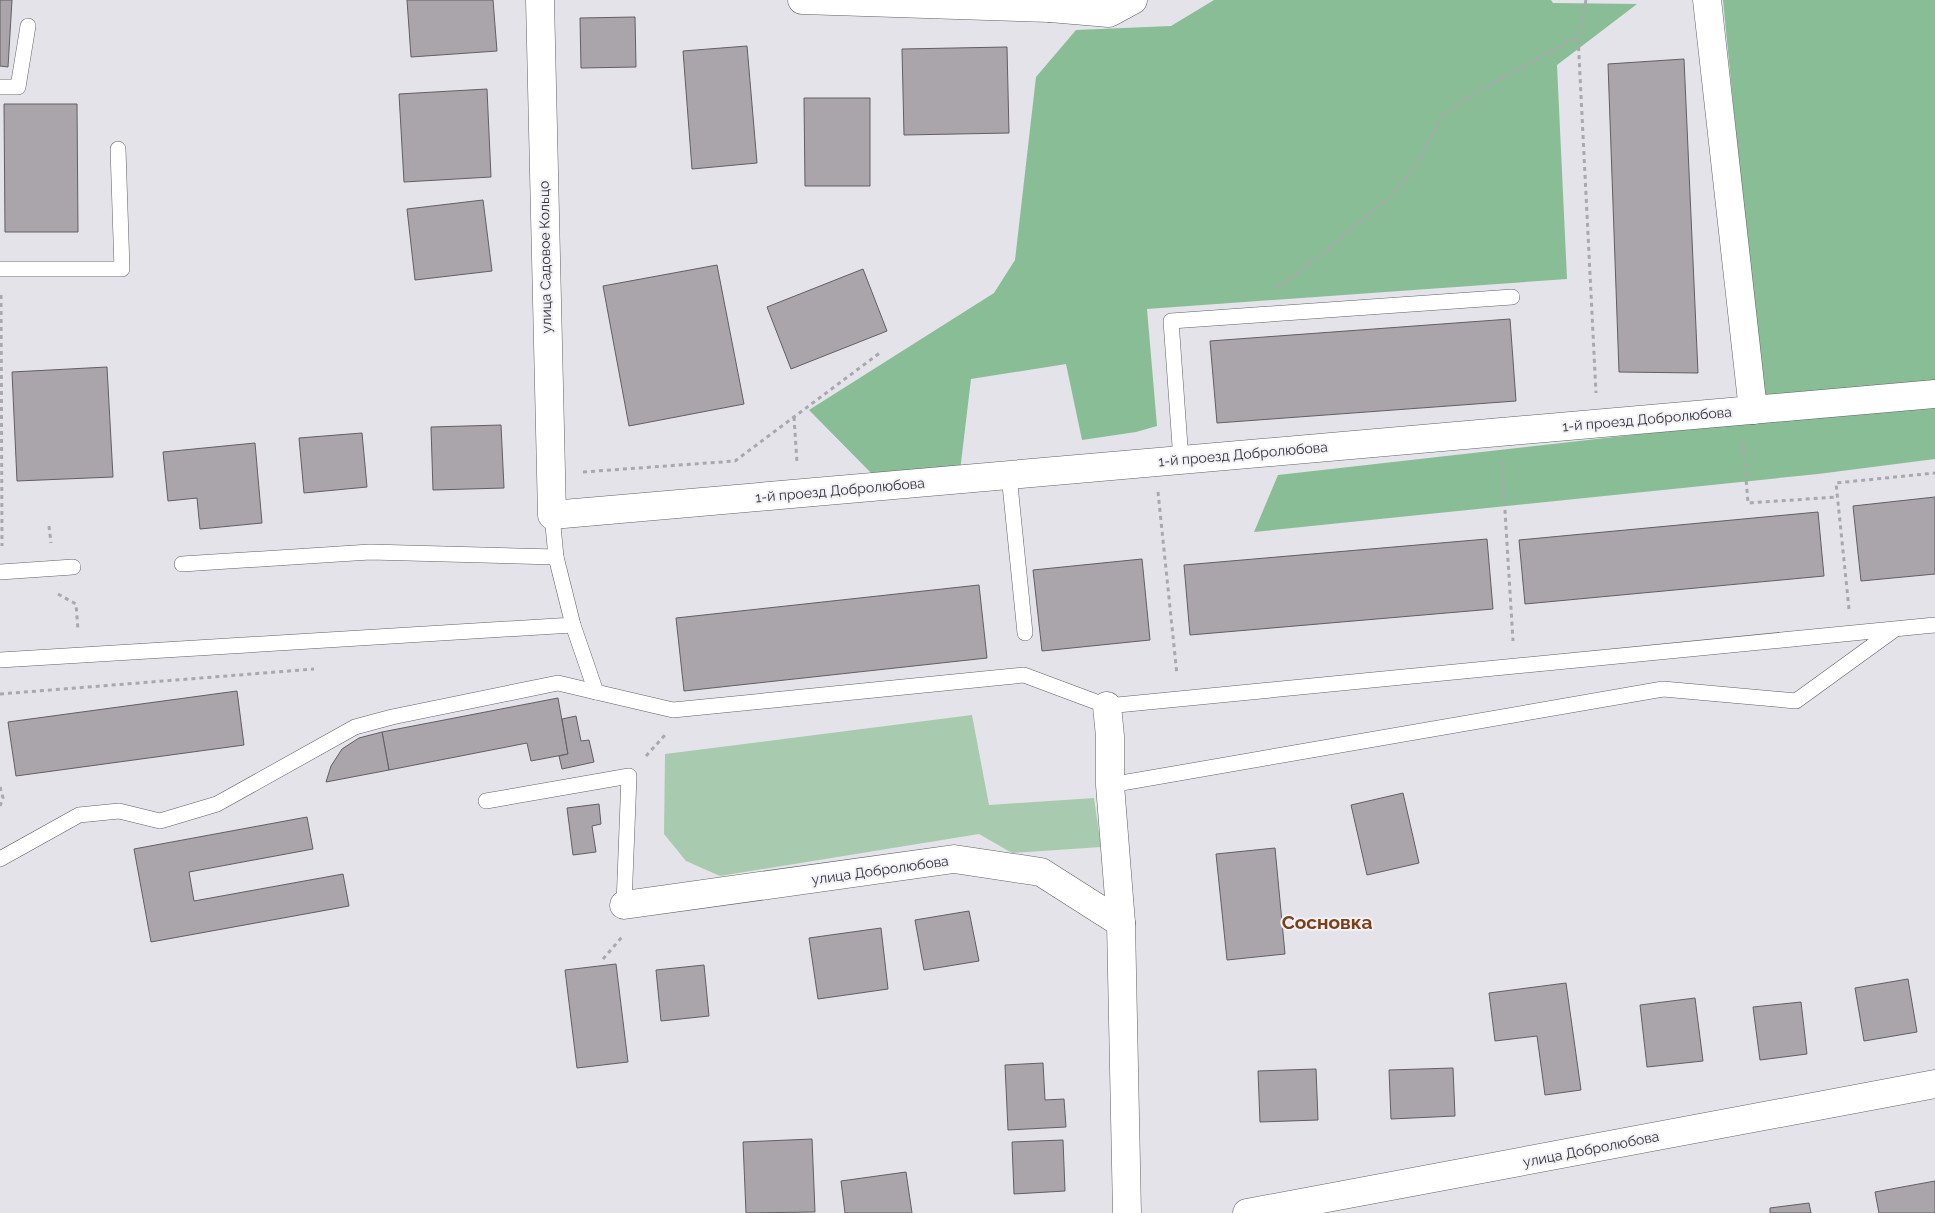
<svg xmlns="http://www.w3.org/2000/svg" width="1935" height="1213" viewBox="0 0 1935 1213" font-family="Raleway,sans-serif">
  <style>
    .green { fill: #a8cbaf }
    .forest { fill: #89bd95 }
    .building { fill: #a9a5aa; stroke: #625e63 }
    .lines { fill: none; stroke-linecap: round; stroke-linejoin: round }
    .lane-casing { stroke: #616166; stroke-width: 16 }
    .street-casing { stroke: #616166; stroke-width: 29 }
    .path { stroke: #a9a8ad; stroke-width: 3; stroke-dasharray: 4 4; stroke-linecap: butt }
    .lane { stroke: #fff; stroke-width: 15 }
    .street { stroke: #fff; stroke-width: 28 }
    .labels { text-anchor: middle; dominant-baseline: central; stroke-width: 4; stroke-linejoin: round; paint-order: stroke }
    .street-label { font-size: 14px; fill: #323134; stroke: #f1f1f7 }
    .district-label { font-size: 19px; font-weight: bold; fill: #7d4016; stroke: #f1f1f7 }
  </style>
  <rect width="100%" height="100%" fill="#e4e3ea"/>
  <path class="green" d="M972,715L989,805L1094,798L1101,847L1012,853L979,834L720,876L686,861L664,834L665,754Z"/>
  <g class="forest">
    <path d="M1214,0H1551L1553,3L1637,4L1557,65L1567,279L1147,309L1157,426L1136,432L1082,440L1066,364L971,379L960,471L877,479L809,410L994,293L1015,260L1036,77L1076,30L1171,26Z"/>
    <path d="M1723,0H1935V459L1818,474L1254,532L1278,475L1764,420Z"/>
  </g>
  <g class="building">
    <path d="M0,0H12L8,67L0,66Z"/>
    <path d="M407,0H493L497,51L411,57Z"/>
    <path d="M635,17L636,67L581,68L580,18Z"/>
    <path d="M747,46L757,163L692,169L683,51Z"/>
    <path d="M1007,47L1009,133L904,135L902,49Z"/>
    <path d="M1684,59L1698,373L1619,372L1608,64Z"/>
    <path d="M487,89L491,177L404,182L399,94Z"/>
    <path d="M804,98H870V186H805Z"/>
    <path d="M4,104H77L78,232H5Z"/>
    <path d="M483,200L492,271L415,280L407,209Z"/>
    <path d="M717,265L744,404L629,426L603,286Z"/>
    <path d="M863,269L887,331L791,369L767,307Z"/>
    <path d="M1510,319L1516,401L1217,423L1210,341Z"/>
    <path d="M107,367L113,477L17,481L12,372Z"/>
    <path d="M501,425L504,488L433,490L431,427Z"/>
    <path d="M362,433L367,487L304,493L299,438Z"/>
    <path d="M255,443L262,523L200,529L197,498L168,501L163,452Z"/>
    <path d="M1935,497V574L1861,581L1853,506Z"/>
    <path d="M1818,512L1824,576L1525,604L1519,540Z"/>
    <path d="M1487,539L1493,609L1190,635L1184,565Z"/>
    <path d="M1142,559L1150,640L1042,651L1033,570Z"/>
    <path d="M979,585L987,658L684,691L676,618Z"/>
    <path d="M237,691L244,745L16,776L8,722Z"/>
    <path d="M558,698L568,754L531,761L527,743L389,770L382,732Z"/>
    <path d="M576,716L581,741L589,740L594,762L562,769L559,756L568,754L562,719Z"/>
    <path d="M382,732L389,770L326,782L331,766L342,749L359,738Z"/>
    <path d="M1403,793L1419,863L1367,875L1351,805Z"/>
    <path d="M599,804L601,824L592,826L596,852L573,855L567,808Z"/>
    <path d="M307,817L313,849L189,872L194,901L343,874L349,906L151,942L134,849Z"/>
    <path d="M1275,848L1285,954L1227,960L1216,854Z"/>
    <path d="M969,911L979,961L924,970L915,920Z"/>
    <path d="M881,928L888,989L818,999L809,938Z"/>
    <path d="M616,964L628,1062L577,1068L565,970Z"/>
    <path d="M704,965L709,1016L661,1021L656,970Z"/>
    <path d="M1908,979L1917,1032L1864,1041L1855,988Z"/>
    <path d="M1566,983L1581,1090L1545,1095L1537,1036L1495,1041L1489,993Z"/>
    <path d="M1695,998L1703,1061L1647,1067L1640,1005Z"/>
    <path d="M1801,1002L1807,1054L1760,1060L1753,1007Z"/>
    <path d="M1043,1063L1045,1100L1064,1099L1066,1127L1008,1130L1005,1065Z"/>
    <path d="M1453,1068L1455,1116L1391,1119L1389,1070Z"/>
    <path d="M1316,1069L1318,1120L1260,1122L1258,1071Z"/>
    <path d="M812,1139L815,1212L746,1213L743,1142Z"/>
    <path d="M1063,1140L1065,1191L1014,1194L1012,1142Z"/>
    <path d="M906,1172L912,1213H845L841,1181Z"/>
    <path d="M1935,1181V1213H1879L1875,1192Z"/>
    <path d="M1809,1203L1811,1213H1770V1208Z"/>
  </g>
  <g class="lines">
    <g class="lane-casing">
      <g id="lane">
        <path d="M0,87H18L28,26"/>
        <path d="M0,269H122L118,149"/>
        <path d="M1181,460L1171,321L1512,297"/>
        <path d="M1009,475L1025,633"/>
        <path d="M182,564L370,552L556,557"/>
        <path d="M0,572L73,567"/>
        <path d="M573,625L596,692L673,710L1024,675L1107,706L1935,625"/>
        <path d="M0,660L573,625L556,557L552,515"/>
        <path d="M1110,785L1663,689L1796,701L1894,630"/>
        <path d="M486,801L629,776L624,905"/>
        <path d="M0,859L79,815L119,811L160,821L217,804L355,727L392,717L558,683L596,692"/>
      </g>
    </g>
    <g class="street-casing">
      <g id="street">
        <path d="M540,0L552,515L1935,394"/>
        <path d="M802,0L1050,8V0"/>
        <path d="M1707,0L1753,410"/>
        <path d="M1050,8L1109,13L1133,0"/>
        <path d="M1107,706L1110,736V785L1121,923L1127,1213"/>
        <path d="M624,905L954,859L1041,872L1121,923"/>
        <path d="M1247,1213L1935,1084"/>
      </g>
    </g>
    <g class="path">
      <path d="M1586,0L1578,36L1596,393"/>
      <path d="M1277,288L1298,273L1394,194L1419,161L1441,117L1473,94L1578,36"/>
      <path d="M1,295L2,546"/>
      <path d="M794,417L797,463"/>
      <path d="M1743,441L1748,503L1837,497"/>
      <path d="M1502,462L1513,641"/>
      <path d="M583,472L735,461L881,352"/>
      <path d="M1158,492L1177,675"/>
      <path d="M49,526L51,543"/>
      <path d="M58,594L76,604L78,630"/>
      <path d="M1849,609L1836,483L1935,473"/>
      <path d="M0,694L314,669"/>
      <path d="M646,756L665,735"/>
      <path d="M0,787L3,798L0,806"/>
      <path d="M603,959L622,937"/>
    </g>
    <use href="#lane" class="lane"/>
    <use href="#street" class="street"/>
  </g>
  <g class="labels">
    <g class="street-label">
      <text transform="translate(545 257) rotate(-91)">улица Садовое Кольцо</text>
      <text transform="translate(1647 419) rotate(-5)">1-й проезд Добролюбова</text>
      <text transform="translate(1243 454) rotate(-5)">1-й проезд Добролюбова</text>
      <text transform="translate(840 490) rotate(-5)">1-й проезд Добролюбова</text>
      <text transform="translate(880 870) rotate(-8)">улица Добролюбова</text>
      <text transform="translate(1591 1149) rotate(-11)">улица Добролюбова</text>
    </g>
    <g class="district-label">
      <text x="1327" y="922">Сосновка</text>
    </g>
  </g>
</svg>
